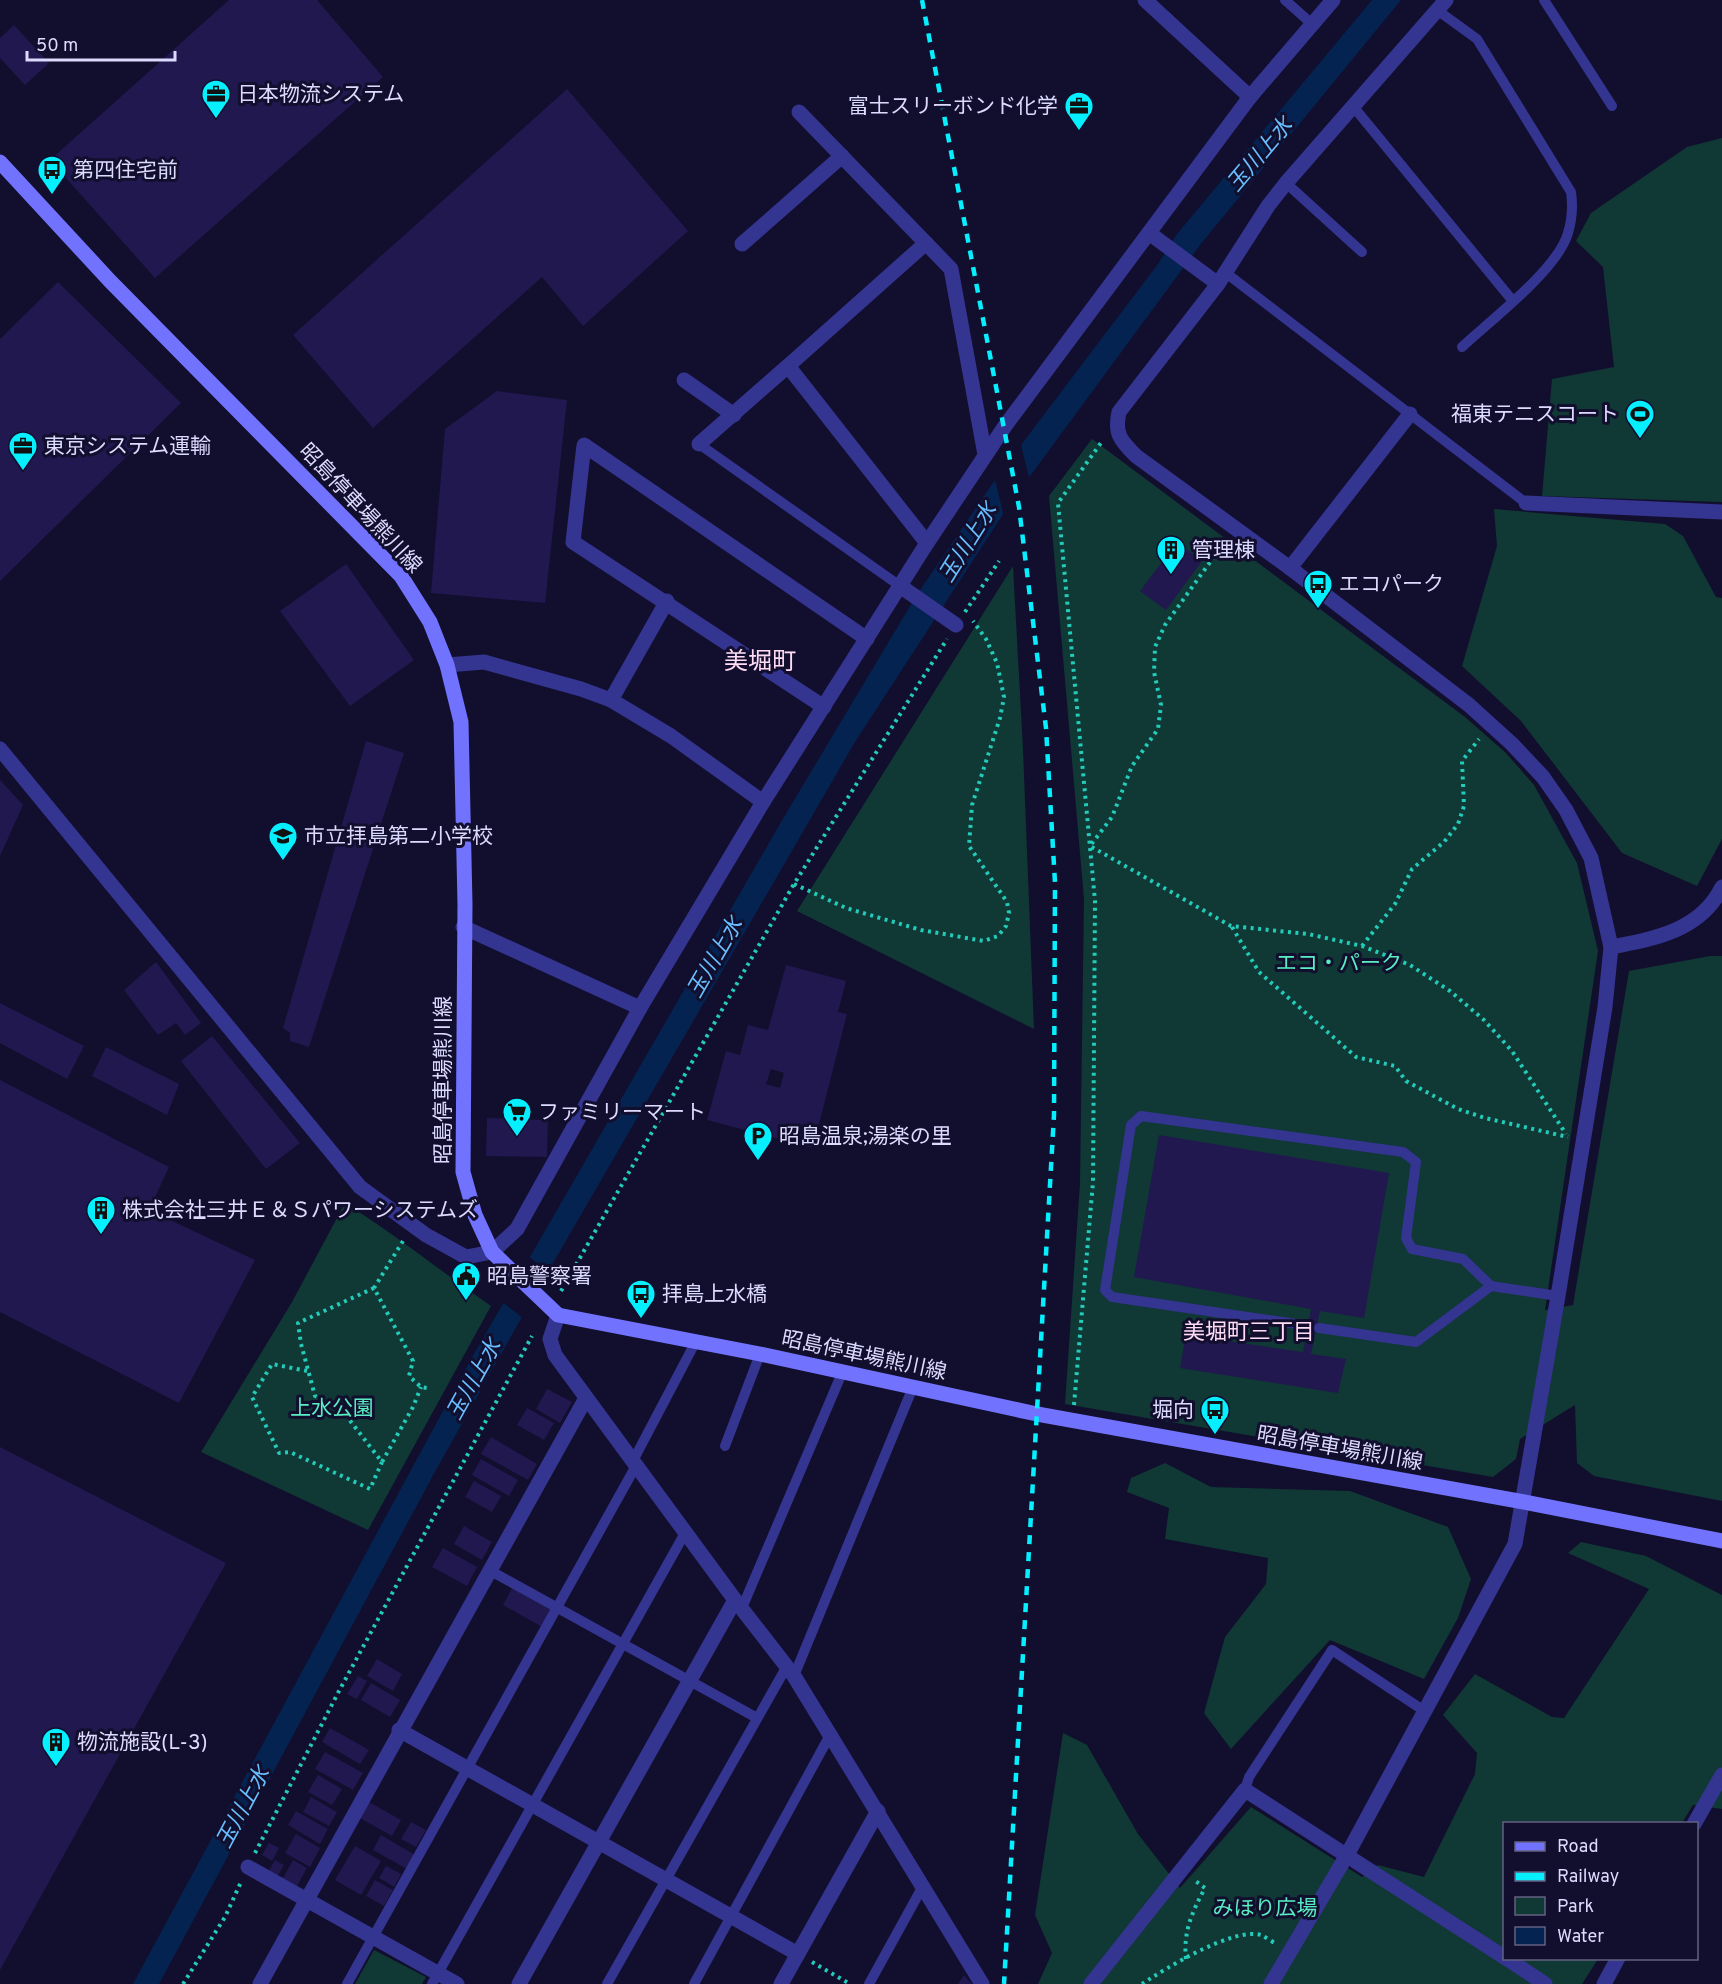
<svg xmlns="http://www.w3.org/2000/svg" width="1722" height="1984" font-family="Overpass,'Noto Sans JP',sans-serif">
	<rect width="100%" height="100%" fill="#120e2d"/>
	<!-- green -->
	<g fill="#103835">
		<path d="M1722 138V502L1542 496 1552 379 1614 367 1603 267 1576 241 1591 213 1687 147Z"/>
		<path d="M1092 439 1465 717 1506 753 1534 785 1577 863 1598 951 1545 1310 1573 1305 1629 971 1710 956H1722V1501L1594 1476 1577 1463 1575 1405 1520 1439 1516 1459 1493 1477 1065 1404 1080 1183 1084 899 1049 496Z"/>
		<path d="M1494 509 1665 524 1683 536 1716 597 1722 598V839L1697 886 1622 853 1521 721 1462 666 1497 546Z"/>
		<path d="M1013 566 1023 749 1034 1029 797 911Z"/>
		<path d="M345 1203C396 1235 442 1272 491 1306L368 1530 201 1452 292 1302Z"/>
		<path d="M1165 1463 1211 1487 1350 1491 1448 1527 1471 1579 1458 1618 1424 1679 1330 1640 1231 1749 1204 1713 1225 1637 1266 1584 1268 1558 1165 1539 1169 1508 1127 1492 1131 1478Z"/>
		<path d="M1581 1542 1646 1556 1722 1595V1809L1693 1805 1682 1823 1504 1824V1958L1598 1959 1582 1984H1038L1052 1953 1035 1915 1063 1733 1087 1745 1138 1834 1180 1888 1251 1807 1362 1877 1378 1865 1424 1877 1475 1774 1477 1753 1443 1715 1475 1674 1552 1717 1564 1718 1649 1589 1568 1553Z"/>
		<path d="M374 1950 426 1977 422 1984H355Z"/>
	</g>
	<!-- water -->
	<path fill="#052350" d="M1372 0H1401L1200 245 1011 502 855 742 527 1308 436 1470 159 1984H133L471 1359 781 822 916 596 999 474 1158 264 1177 234Z"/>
	<!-- pier -->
	<g fill="#120e2d">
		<path d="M1020 441 1030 481 1004 517 994 475Z"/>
		<path d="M527 1255 550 1274 524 1319 501 1301Z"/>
	</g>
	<!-- building -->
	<g fill="#211850" fill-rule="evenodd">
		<path d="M229 0H317L383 77 155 278 50 160Z"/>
		<path d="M14 25 49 63 25 85 0 58V38Z"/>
		<path d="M567 89 688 231 583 326 542 277 373 428 293 335Z"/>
		<path d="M58 282 181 403 0 581V339Z"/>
		<path d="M497 391 567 400 545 603 431 593 445 429Z"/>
		<path d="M1177 542 1202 561 1166 610 1140 591Z"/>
		<path d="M346 564 414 660 350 706 280 611Z"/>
		<path d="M366 741 404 753 309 1047 290 1041V1033L283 1028Z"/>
		<path d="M0 780 23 805 0 856Z"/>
		<path d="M156 962 201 1023 185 1035 176 1023 158 1035 124 990Z"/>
		<path d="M786 965 846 981 838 1012 847 1014 813 1148 707 1120 726 1051 740 1055 748 1025 768 1030ZM771 1069 784 1073 780 1088 766 1084Z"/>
		<path d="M0 1003 84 1046 67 1079 0 1043Z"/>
		<path d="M212 1036 300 1143 266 1169 181 1061Z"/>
		<path d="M106 1047 179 1084 167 1115 92 1076Z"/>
		<path d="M0 1080 169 1167 149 1210 255 1260 179 1403 0 1312Z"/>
		<path d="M487 1118 548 1120 547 1157 486 1156Z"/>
		<path d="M1159 1135 1389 1173 1364 1318 1320 1311 1311 1354 1346 1359 1338 1393 1180 1368 1186 1335 1303 1352 1311 1309 1134 1277Z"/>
		<path d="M547 1389 572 1402 560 1423 536 1409Z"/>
		<path d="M527 1408 554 1423 544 1440 517 1425Z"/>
		<path d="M491 1437 537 1464 528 1480 481 1454Z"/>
		<path d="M0 1447 226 1563 0 1970Z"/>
		<path d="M481 1459 518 1480 509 1496 472 1475Z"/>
		<path d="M474 1481 501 1496 492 1512 465 1497Z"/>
		<path d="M464 1526 492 1542 482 1560 454 1544Z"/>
		<path d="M443 1548 477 1567 467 1586 432 1567Z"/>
		<path d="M512 1588 551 1610 542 1627 503 1605Z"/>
		<path d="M377 1659 402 1674 393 1691 367 1676Z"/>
		<path d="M358 1676 367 1681 357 1699 347 1694Z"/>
		<path d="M371 1683 400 1700 390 1717 361 1700Z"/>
		<path d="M330 1728 369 1750 360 1764 322 1742Z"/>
		<path d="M325 1752 363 1773 353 1790 315 1769Z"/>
		<path d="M318 1775 342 1789 332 1805 308 1792Z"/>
		<path d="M311 1797 337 1812 329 1826 303 1812Z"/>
		<path d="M369 1802 401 1820 392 1836 360 1818Z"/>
		<path d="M296 1811 328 1829 320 1844 288 1825Z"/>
		<path d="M411 1822 426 1830 416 1847 401 1839Z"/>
		<path d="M296 1834 320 1848 310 1867 285 1853Z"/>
		<path d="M381 1835 415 1855 407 1869 373 1850Z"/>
		<path d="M269 1843 279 1848 272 1861 262 1855Z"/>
		<path d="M355 1846 381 1861 361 1895 335 1880Z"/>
		<path d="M275 1860 284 1865 277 1877 268 1872Z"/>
		<path d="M293 1860 307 1868 297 1886 283 1878Z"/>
		<path d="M386 1866 401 1874 394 1887 379 1878Z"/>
		<path d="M375 1880 393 1890 384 1906 366 1896Z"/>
		<path d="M964 1975 972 1984H958Z"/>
	</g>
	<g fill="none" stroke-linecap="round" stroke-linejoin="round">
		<!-- path -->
		<g stroke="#22cbba" stroke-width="4" stroke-dasharray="3 4.5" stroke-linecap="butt">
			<path d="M1223 544 1165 625 1155 647 1154 672 1161 705 1158 729 1132 766 1112 817 1090 846 1231 926 1308 934 1362 946 1410 965 1450 991 1484 1020 1512 1051 1566 1134"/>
			<path d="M965 612 999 561"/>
			<path d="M794 884 846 908 921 930 984 941 998 936 1006 926 1009 913 1007 902 969 846 972 805 1000 718 1004 697 997 663 986 639 973 621"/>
			<path d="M1232 927 1259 972 1356 1057 1395 1066 1406 1081 1458 1109 1485 1118 1568 1137"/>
			<path d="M1362 946 1395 904 1412 869 1444 842 1458 824 1464 806 1462 761 1479 739"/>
			<path d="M403 1241 374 1288 413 1361 409 1376 421 1387 427 1388"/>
			<path d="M374 1288 298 1323 301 1344 315 1396 341 1409 382 1462 413 1407 421 1387"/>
			<path d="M561 1291 794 884 947 639"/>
			<path d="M307 1371 272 1364 252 1397 279 1453 290 1452 370 1489 382 1462"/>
			<path d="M1074 1405 1093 1182 1095 901 1058 503 1103 440"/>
			<path d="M255 1853 339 1691 532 1336"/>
			<path d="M1186 1959C1183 1932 1192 1912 1205 1888L1194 1880"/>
			<path d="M812 1962 850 1984"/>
			<path d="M183 1984 225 1917 241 1882"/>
			<path d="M1142 1984C1166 1968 1233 1927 1261 1935 1266 1937 1272 1942 1277 1944"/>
		</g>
		<!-- service -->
		<g stroke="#343491" stroke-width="10">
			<path d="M1285 0 1312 24"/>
			<path d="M1544 0 1612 106"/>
			<path d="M1437 10 1477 39 1571 192C1573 206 1572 220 1568 233 1558 269 1491 320 1462 347"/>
			<path d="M1352 105 1512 300"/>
			<path d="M1286 183 1362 252"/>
			<path d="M1226 273 1526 503"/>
			<path d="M699 444 900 586"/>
			<path d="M1491 1286 1558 1296"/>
			<path d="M1303 1325 1112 1297 1105 1290 1131 1125 1141 1116 1403 1152 1416 1162 1406 1238 1412 1249 1463 1259 1491 1286 1416 1342 1319 1328"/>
			<path d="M725 1446 760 1354"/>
			<path d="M634 1459 695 1343"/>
			<path d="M489 1570 757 1718"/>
			<path d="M742 1608 842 1373"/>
			<path d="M794 1676 913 1387"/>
			<path d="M1245 1790 1249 1777 1332 1650 1426 1712"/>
			<path d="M347 1984 637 1464"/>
			<path d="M432 1984 685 1533"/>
			<path d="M607 1984 787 1666"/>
			<path d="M694 1984 830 1735"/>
			<path d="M869 1984 923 1886"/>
		</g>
		<!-- minor -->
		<g stroke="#343491" stroke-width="15">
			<path d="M799 112 951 269 985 455"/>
			<path d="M1149 233 1218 284 1268 206 1286 183 1446 0"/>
			<path d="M926 243 788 366 927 543"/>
			<path d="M742 244 842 156"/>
			<path d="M684 380 734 415"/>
			<path d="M699 444 788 366"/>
			<path d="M1526 503 1722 512"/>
			<path d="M1290 568 1410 414"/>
			<path d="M900 586 956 625"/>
			<path d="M447 665 484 662 581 689 611 700 671 736 763 802"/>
			<path d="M611 700 667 601"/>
			<path d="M824 707 573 542 584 445 867 639"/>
			<path d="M0 749 360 1187 426 1235 466 1257 492 1252 517 1229 640 1008 763 802 927 543 1005 426 1250 97 1145 0"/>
			<path d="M463 927 640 1008"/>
			<path d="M1611 947C1655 939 1701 930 1722 887"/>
			<path d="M558 1315 550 1339 555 1355 735 1600 794 1676 982 1984"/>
			<path d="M399 1730 798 1954"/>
			<path d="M1694 1824 1722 1775"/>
			<path d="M248 1867 457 1984"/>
			<path d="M1506 1958 1545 1984"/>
			<path d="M260 1984 586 1398"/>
			<path d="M519 1984 735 1600"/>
			<path d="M781 1984 878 1811"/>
			<path d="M1091 1984 1245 1790 1504 1957"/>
			<path d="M1604 1984 1618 1958"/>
		</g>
		<!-- tertiary -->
		<g stroke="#343491" stroke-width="15">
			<path d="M1250 97 1333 0"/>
			<path d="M1218 284 1119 412C1114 434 1121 441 1136 456L1290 568 1469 705 1512 744 1543 777 1566 810 1591 858 1611 947 1605 1007 1558 1296 1515 1544 1347 1855 1271 1984"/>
		</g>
		<!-- secondary -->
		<path stroke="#7173ff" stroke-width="15" d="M0 162 110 281 401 576 430 622 447 665 461 722 465 904 463 1172 475 1215 492 1252 558 1315 760 1354 1037 1414 1524 1502 1722 1541"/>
		<!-- rail -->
		<path stroke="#06efff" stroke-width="4.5" stroke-dasharray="9 8" stroke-linecap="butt" d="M922 0 1019 507 1046 728 1055 883 1054 1115 1004 1984"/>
	</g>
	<!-- icons -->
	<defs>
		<g id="office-pin" transform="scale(1.5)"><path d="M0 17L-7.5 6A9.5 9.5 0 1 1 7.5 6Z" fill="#06efff" stroke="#120e2d"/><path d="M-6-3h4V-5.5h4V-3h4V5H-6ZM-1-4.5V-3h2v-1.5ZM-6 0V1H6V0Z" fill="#111"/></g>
		<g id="bus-pin" transform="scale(1.5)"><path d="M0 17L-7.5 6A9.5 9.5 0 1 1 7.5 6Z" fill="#06efff" stroke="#120e2d"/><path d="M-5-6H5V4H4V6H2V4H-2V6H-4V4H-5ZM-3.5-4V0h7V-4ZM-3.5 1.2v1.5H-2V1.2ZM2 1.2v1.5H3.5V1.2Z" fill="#111"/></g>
		<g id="stadium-pin" transform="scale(1.5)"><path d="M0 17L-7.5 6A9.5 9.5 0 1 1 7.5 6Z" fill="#06efff" stroke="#120e2d"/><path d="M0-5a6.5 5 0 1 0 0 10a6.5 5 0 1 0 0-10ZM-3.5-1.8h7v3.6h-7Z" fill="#111"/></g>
		<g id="building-pin" transform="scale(1.5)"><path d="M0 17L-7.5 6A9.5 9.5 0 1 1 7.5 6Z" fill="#06efff" stroke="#120e2d"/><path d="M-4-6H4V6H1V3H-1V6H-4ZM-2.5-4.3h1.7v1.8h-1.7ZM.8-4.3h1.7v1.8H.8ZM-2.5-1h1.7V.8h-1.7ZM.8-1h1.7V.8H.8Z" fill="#111"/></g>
		<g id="school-pin" transform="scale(1.5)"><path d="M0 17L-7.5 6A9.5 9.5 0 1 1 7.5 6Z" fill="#06efff" stroke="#120e2d"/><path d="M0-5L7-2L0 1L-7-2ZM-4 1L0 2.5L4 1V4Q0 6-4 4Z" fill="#111"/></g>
		<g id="supermarket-pin" transform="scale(1.5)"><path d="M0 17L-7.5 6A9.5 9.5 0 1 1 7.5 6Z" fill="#06efff" stroke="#120e2d"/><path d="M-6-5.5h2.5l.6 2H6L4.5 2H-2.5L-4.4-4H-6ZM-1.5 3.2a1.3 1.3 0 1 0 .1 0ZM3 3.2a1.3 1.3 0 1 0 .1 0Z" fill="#111"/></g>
		<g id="parking-pin" transform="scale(1.5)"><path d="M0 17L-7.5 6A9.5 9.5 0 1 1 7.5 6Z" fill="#06efff" stroke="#120e2d"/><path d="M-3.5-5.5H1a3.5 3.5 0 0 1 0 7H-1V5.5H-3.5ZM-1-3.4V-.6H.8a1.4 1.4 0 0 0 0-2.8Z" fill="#111"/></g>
		<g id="civic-pin" transform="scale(1.5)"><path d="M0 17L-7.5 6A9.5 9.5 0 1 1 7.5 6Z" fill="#06efff" stroke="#120e2d"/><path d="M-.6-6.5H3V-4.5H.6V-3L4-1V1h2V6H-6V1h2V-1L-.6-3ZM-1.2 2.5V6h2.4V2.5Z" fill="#111"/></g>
	</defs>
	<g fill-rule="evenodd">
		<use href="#office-pin" x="216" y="94"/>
		<use href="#office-pin" x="1079" y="106"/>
		<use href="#bus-pin" x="52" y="170"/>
		<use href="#stadium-pin" x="1640" y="414"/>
		<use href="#office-pin" x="23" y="446"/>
		<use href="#building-pin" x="1171" y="550"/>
		<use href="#bus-pin" x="1318" y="584"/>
		<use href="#school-pin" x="283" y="836"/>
		<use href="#supermarket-pin" x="517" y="1112"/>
		<use href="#parking-pin" x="758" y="1136"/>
		<use href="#building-pin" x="101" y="1210"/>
		<use href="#civic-pin" x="466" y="1276"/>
		<use href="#bus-pin" x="641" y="1294"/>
		<use href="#bus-pin" x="1215" y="1410"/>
		<use href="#building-pin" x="56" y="1742"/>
	</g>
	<g text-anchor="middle" stroke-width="6" stroke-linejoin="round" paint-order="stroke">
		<!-- poi labels -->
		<g font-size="21" fill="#dddaff" stroke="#120e2d" text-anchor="start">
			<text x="237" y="101">日本物流システム</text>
			<text x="1058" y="113" text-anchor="end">富士スリーボンド化学</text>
			<text x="73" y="177">第四住宅前</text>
			<text x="1619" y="421" text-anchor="end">福東テニスコート</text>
			<text x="44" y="453">東京システム運輸</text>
			<text x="1192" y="557">管理棟</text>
			<text x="1339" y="591">エコパーク</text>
			<text x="304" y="843">市立拝島第二小学校</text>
			<text x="538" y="1119">ファミリーマート</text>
			<text x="779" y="1143">昭島温泉;湯楽の里</text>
			<text x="122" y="1217">株式会社三井Ｅ＆Ｓパワーシステムズ</text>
			<text x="487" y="1283">昭島警察署</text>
			<text x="662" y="1301">拝島上水橋</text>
			<text x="1194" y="1417" text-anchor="end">堀向</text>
			<text x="77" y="1749">物流施設(L-3)</text>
		</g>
		<!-- street labels -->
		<g font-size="21" fill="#dddaff" stroke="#120e2d">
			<text transform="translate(361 508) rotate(47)" y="7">昭島停車場熊川線</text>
			<text transform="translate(443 1080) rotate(-90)" y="7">昭島停車場熊川線</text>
			<text transform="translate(864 1355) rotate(12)" y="7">昭島停車場熊川線</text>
			<text transform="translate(1340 1448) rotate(10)" y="7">昭島停車場熊川線</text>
		</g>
		<!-- park labels -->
		<g font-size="21" fill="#58edc2" stroke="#120e2d">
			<text x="1339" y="970">エコ・パーク</text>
			<text x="332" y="1415">上水公園</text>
			<text x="1265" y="1915">みほり広場</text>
		</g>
		<!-- water labels -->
		<g font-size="22" font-style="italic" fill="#68bfff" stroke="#120e2d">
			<text transform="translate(1259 154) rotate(-50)" y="8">玉川上水</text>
			<text transform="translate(967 542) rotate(-58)" y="8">玉川上水</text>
			<text transform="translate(714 957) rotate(-60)" y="8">玉川上水</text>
			<text transform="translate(473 1379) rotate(-61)" y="8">玉川上水</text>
			<text transform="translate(242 1807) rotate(-62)" y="8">玉川上水</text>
		</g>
		<!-- neighbourhood labels -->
		<g font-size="22" fill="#ffdcf4" stroke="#120e2d">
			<text x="1249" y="1339">美堀町三丁目</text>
		</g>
		<!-- quarter labels -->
		<g font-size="24" fill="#ffdcf4" stroke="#120e2d">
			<text x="760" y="669">美堀町</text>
		</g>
	</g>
	<!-- legend -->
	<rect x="1503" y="1822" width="195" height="138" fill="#120e2d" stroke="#636081" stroke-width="1.5"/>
	<rect x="1515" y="1842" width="30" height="9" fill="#7173ff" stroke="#636081" stroke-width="1.5"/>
	<text x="1557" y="1852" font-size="18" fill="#dddaff">Road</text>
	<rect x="1515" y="1872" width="30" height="9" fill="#06efff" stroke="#636081" stroke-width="1.5"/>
	<text x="1557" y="1882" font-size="18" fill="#dddaff">Railway</text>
	<rect x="1515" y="1897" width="30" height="18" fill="#103835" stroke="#636081" stroke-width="1.5"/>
	<text x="1557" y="1912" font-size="18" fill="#dddaff">Park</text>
	<rect x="1515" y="1927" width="30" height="18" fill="#052350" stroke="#636081" stroke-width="1.5"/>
	<text x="1557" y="1942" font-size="18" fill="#dddaff">Water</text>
	<!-- scale -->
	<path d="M27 51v9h148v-9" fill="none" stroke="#dddaff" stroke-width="3"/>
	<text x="36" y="51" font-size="18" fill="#dddaff" stroke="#120e2d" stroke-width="4.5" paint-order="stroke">50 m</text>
</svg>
